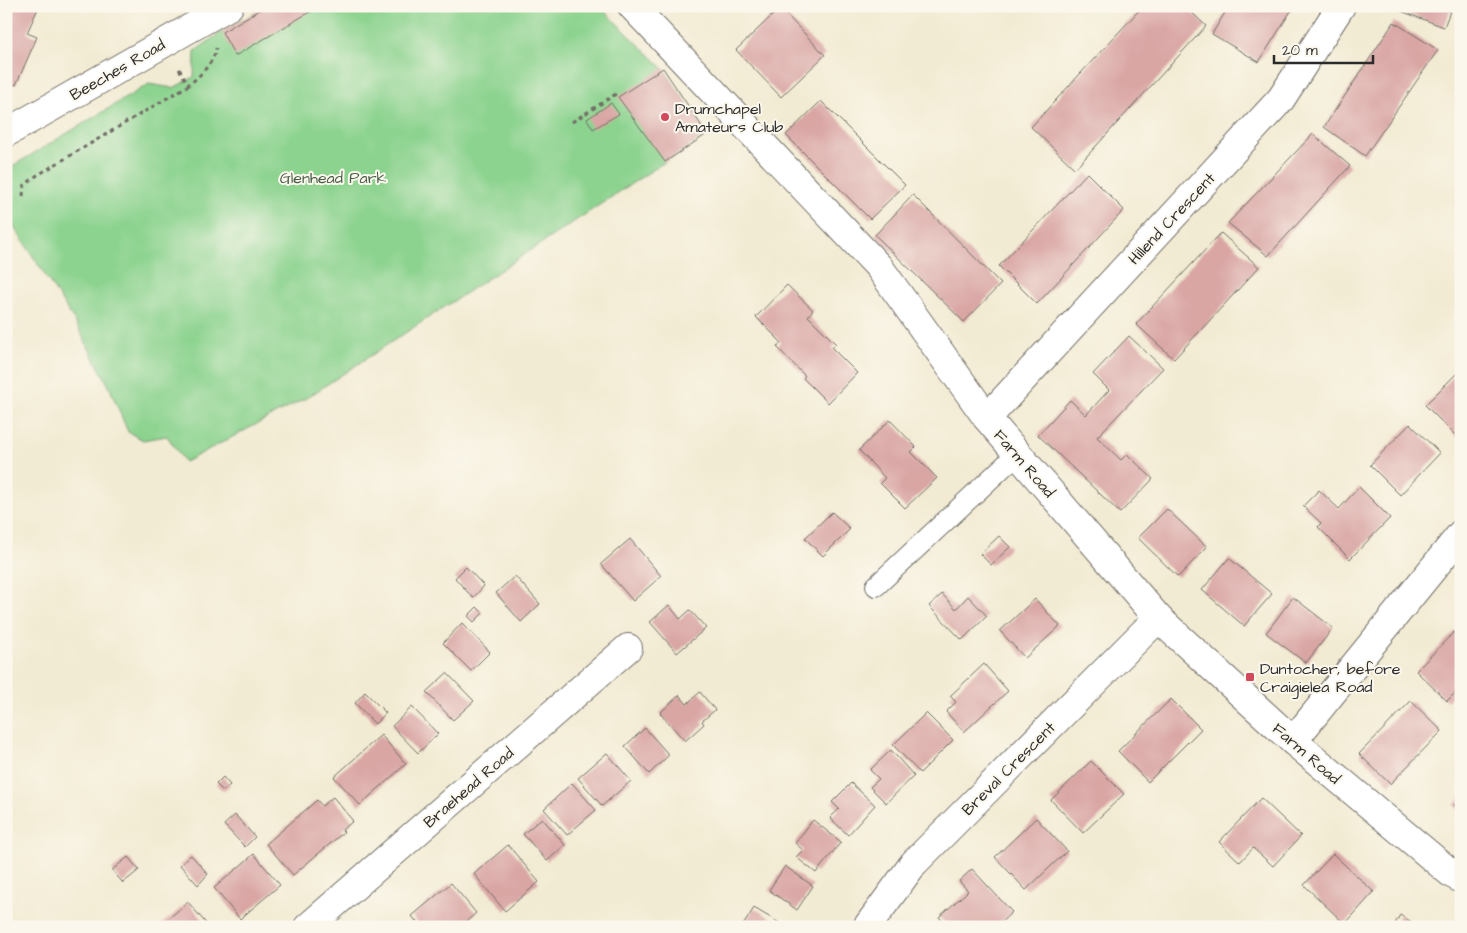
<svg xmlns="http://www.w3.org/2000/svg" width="1467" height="933" font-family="'Architects Daughter',sans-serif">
	<rect width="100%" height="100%" fill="#fbf7ec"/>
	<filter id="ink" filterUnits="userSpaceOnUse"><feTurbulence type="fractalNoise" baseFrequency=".02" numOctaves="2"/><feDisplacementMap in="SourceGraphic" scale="10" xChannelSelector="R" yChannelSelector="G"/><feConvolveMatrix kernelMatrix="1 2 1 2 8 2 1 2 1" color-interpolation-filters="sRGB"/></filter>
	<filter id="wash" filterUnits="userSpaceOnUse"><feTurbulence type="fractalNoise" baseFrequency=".0096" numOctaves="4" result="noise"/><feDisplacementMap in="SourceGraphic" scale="20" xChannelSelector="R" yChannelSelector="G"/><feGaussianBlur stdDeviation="1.12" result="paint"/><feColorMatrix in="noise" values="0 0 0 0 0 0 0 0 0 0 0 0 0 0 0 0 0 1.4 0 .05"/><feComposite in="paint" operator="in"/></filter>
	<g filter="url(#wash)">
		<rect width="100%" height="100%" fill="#f2ebd3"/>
		<!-- green -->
		<path fill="#8cd38f" stroke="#5c7f5d" d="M266 6H599L663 68 707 134 308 397 185 462 167 436 143 440 128 432 108 384 75 322 6 214V183L8 181 6 178V170L149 84 173 88 194 77 195 51 222 32Z"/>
		<g id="blocks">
			<!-- building -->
			<g fill="#d9a6a4">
				<path d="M6 6H39L27 33 37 37 16 85 6 81Z"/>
				<path d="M266 6H320L235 56 222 32Z"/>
				<path d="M761 6H773L766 12Z"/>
				<path d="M1143 6H1185L1206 26 1075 169 1031 127Z"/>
				<path d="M1229 6H1294L1259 62 1212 34Z"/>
				<path d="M1400 6H1452L1444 27 1398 10Z"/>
				<path d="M780 8 825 55 781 97 736 50Z"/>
				<path d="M1394 22 1438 50 1365 156 1324 127Z"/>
				<path d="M663 68 707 134 665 162 618 97Z"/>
				<path d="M821 101 905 185 870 219 786 135Z"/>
				<path d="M611 103 619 114 593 129 587 119Z"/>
				<path d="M1313 134 1350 166 1268 256 1228 223Z"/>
				<path d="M1087 173 1124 210 1037 304 999 266Z"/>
				<path d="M913 195 1001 284 964 322 875 235Z"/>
				<path d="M1221 233 1259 267 1174 359 1136 324Z"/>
				<path d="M787 285 813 310 808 316 836 344 832 348 857 373 828 403 803 378 805 376 777 347 781 342 756 317Z"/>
				<path d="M1129 336 1163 368 1097 437 1121 460 1127 454 1153 479 1120 513 1038 435 1070 400 1086 415 1109 390 1093 374Z"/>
				<path d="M1461 369V441L1425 405Z"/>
				<path d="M890 420 916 447 911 452 937 478 905 508 880 483 885 478 859 450Z"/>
				<path d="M1410 424 1440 453 1400 495 1370 465Z"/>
				<path d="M1359 487 1390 518 1350 559 1318 527 1321 523 1303 506 1319 490 1339 509Z"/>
				<path d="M1167 509 1207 547 1178 577 1138 538Z"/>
				<path d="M832 512 850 529 823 556 805 538Z"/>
				<path d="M999 536 1010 547 991 565 980 554Z"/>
				<path d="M630 539 661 576 633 601 601 564Z"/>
				<path d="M1229 558 1272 594 1244 626 1202 590Z"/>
				<path d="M466 567 484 586 473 598 455 578Z"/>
				<path d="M515 576 540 604 521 622 496 593Z"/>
				<path d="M942 594 956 609 968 596 987 616 962 640 929 606Z"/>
				<path d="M1293 597 1333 628 1306 663 1266 633Z"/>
				<path d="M1035 599 1060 626 1025 658 1000 631Z"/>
				<path d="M669 605 680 619 690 610 706 628 677 653 650 622Z"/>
				<path d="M477 607 483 613 474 622 468 616Z"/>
				<path d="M462 623 490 652 471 671 443 643Z"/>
				<path d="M1455 631 1461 636V687L1447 701 1416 671Z"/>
				<path d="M984 664 1008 691 964 732 946 712 956 702 950 696Z"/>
				<path d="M447 673 474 701 453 720 426 692Z"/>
				<path d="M365 692 386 713 375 724 355 703Z"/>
				<path d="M700 692 715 710 702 721 704 724 685 741 660 713 679 695 687 704Z"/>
				<path d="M1171 699 1201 729 1148 782 1118 751Z"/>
				<path d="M1411 701 1442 731 1390 784 1359 754Z"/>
				<path d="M412 707 438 734 418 753 392 726Z"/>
				<path d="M926 713 953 740 920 773 893 745Z"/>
				<path d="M645 728 669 755 649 774 625 746Z"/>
				<path d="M381 735 406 764 360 805 334 777Z"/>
				<path d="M891 750 914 776 886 803 870 787 879 779 870 770Z"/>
				<path d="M607 753 631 781 602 806 578 778Z"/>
				<path d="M1091 761 1124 794 1083 833 1051 800Z"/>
				<path d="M223 777 230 785 223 791 216 784Z"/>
				<path d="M572 783 596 810 567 835 544 809Z"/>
				<path d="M851 783 875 805 848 835 830 818 839 809 832 802Z"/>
				<path d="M333 797 353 821 342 830 344 832 293 875 266 844 317 800 322 806Z"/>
				<path d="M1261 798 1301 836 1273 866 1253 848 1240 862 1219 842Z"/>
				<path d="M1461 798V812L1454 805Z"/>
				<path d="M235 815 255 837 245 847 224 825Z"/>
				<path d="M542 818 565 845 547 861 523 834Z"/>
				<path d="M1036 818 1067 851 1026 890 995 857Z"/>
				<path d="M813 820 841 842 816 873 796 857 803 850 795 843Z"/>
				<path d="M508 845 539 882 505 911 474 874Z"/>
				<path d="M254 854 280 885 240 919 214 888Z"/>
				<path d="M1333 854 1374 892 1345 924 1304 885Z"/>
				<path d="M191 855 208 874 198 885 180 865Z"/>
				<path d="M128 857 139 870 123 883 112 870Z"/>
				<path d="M785 866 813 886 797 910 769 890Z"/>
				<path d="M972 869 1012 912 996 927H949L939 917 968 891 959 881Z"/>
				<path d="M451 883 476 913 460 927H421L412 916Z"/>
				<path d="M188 902 209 927H158L168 919Z"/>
				<path d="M754 908 786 927H742Z"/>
				<path d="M1400 915 1419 927H1393Z"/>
			</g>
		</g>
	</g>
	<g filter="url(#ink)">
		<use href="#blocks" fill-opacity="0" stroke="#716e66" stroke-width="1"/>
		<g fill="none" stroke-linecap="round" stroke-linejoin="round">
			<!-- lane casing -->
			<g stroke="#716e66" stroke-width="22">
				<path id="lane" d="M876 586 1017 454"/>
			</g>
			<!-- street casing -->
			<g stroke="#716e66" stroke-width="30">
				<g id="street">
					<path d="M632 6 879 267 987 418 1158 618 1293 741 1452 874 1461 879"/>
					<path d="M6 133 229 6"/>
					<path d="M987 418 1281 99 1341 6"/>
					<path d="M1293 741 1461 534"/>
					<path d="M308 927 628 648"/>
					<path d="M867 927 914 863 1158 618"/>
				</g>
			</g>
			<!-- path -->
			<g stroke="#716e66" stroke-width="3" stroke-dasharray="4 4" stroke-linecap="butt">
				<path d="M179 69 189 85C200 75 214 63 216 48"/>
				<path d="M572 122 616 94 618 97"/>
				<path d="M23 196 24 186 36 176 189 85"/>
			</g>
			<!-- lane -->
			<use href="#lane" stroke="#fff" stroke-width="20"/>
			<!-- street -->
			<use href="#street" stroke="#fff" stroke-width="28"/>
		</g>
	</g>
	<!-- markers -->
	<g fill="#d1495b" stroke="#fbf7ec" stroke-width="2">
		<circle cx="665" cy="117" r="5"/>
		<rect x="1245" y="672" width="10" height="10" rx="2.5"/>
	</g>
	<g text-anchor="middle" stroke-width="4" stroke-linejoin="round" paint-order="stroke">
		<!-- street labels -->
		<g font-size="16" fill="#2b2b2b" stroke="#fbf7ec">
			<text transform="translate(117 69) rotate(-30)" y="6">Beeches Road</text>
			<text transform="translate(1171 218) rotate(-47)" y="6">Hillend Crescent</text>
			<text transform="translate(1025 463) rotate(49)" y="6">Farm Road</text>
			<text transform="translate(1307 753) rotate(41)" y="6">Farm Road</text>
			<text transform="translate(1008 768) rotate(-45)" y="6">Breval Crescent</text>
			<text transform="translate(468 787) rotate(-41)" y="6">Braehead Road</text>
		</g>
		<!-- poi labels -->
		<g font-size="16" fill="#2b2b2b" stroke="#fbf7ec" text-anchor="start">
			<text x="675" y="114">Drumchapel<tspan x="675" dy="18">Amateurs Club</tspan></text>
			<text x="1260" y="674">Duntocher, before<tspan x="1260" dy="18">Craigielea Road</tspan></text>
		</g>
		<!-- park labels -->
		<g font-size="16" fill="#485d49" stroke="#fbf7ec">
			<text x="333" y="183">Glenhead Park</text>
		</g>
	</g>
	<!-- margin -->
	<rect width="1467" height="933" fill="none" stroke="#fbf7ec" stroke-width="25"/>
	<!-- scale -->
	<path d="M1274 55v8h99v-8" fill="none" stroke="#2b2b2b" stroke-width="2.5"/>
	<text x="1282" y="55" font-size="15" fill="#2b2b2b" stroke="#fbf7ec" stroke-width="4" paint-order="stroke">20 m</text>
</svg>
